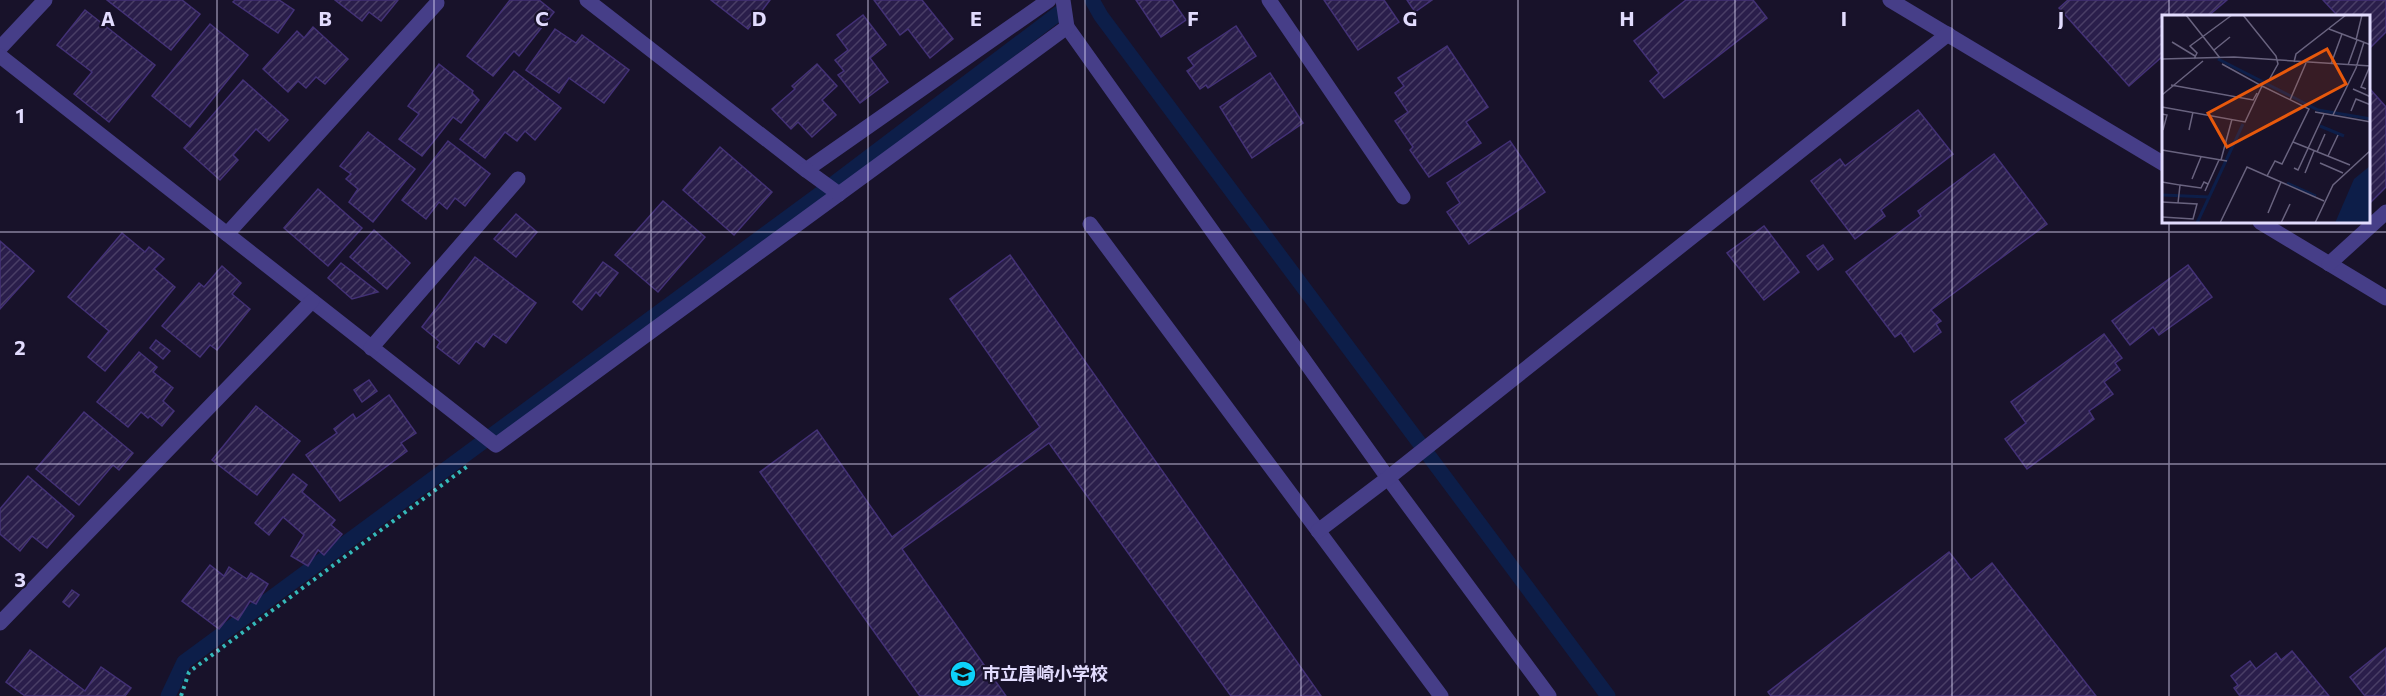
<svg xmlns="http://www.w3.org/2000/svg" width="2386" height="696" font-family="Commissioner,'Noto Sans JP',sans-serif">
	<defs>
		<pattern id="building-hatch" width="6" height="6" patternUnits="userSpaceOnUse" patternTransform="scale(1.5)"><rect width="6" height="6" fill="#2a1e4b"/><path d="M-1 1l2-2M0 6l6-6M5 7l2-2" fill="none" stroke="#493e66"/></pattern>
	</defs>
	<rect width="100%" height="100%" fill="#18122a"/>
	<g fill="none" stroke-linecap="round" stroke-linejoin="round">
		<!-- stream -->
		<g stroke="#0d1e49" stroke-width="15">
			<path d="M1092 0 1101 16 1608 696"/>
			<path d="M168 696 184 662 829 187 1059 13"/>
		</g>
	</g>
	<!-- building -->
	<g fill="url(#building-hatch)" stroke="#433176" stroke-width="1.5">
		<path d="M107 0H182L200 14 171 50Z"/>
		<path d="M235 0H279L294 10 278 33 233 2Z"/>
		<path d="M335 0H398L381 21 369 12 362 21Z"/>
		<path d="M510 0H539L554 12 519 56 514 51 493 76 467 56Z"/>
		<path d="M711 0H770L748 29Z"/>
		<path d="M874 0H922L953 39 930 58 908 29 900 35Z"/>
		<path d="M1136 0H1172L1186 20 1161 37Z"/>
		<path d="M1324 0H1384L1399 22 1358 50Z"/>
		<path d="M1407 0H1432L1415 12Z"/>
		<path d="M1686 0H1753L1767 18 1664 98 1650 81 1659 73 1634 41Z"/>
		<path d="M2068 0H2227L2208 16H2164V55L2129 86 2059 8Z"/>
		<path d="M2323 0H2386V32L2370 48V16H2338Z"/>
		<path d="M85 10 155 65 109 122 74 94 92 72 57 45Z"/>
		<path d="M863 15 886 45 870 58 888 82 860 103 838 75 844 71 835 60 848 50 837 35Z"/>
		<path d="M210 24 248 55 190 127 152 96Z"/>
		<path d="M1236 26 1256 56 1208 88 1206 85 1200 89 1187 71 1194 66 1188 58Z"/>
		<path d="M313 27 348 59 325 84 316 77 306 88 298 81 288 92 263 69 297 31 304 38Z"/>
		<path d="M555 29 576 43 582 35 629 70 604 103 569 78 559 93 526 70Z"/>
		<path d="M1447 46 1488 107 1466 122 1481 143 1429 177 1410 150 1413 147 1395 121 1408 112 1395 93 1404 86 1398 78Z"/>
		<path d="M439 64 473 91 472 93 479 100 461 123 453 117 422 156 399 139 419 114 408 106Z"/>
		<path d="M817 64 837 86 822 100 836 115 812 137 798 122 791 129 772 109 795 89 792 86Z"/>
		<path d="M514 71 561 108 535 140 525 131 517 141 505 132 485 158 460 139Z"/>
		<path d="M1270 73 1303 123 1252 158 1220 107Z"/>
		<path d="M243 80 288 120 269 141 256 129 233 155 238 160 220 180 184 148Z"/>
		<path d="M2370 89 2386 107V187L2370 203Z"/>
		<path d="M1918 110 1953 154 1881 210 1885 216 1855 239 1811 181 1840 159 1845 166Z"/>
		<path d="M368 132 415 169 373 222 349 202 358 189 346 179 351 174 340 166Z"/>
		<path d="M448 141 490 174 465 206 455 198 447 209 439 202 426 219 402 200Z"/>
		<path d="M1510 141 1545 192 1469 244 1447 212 1460 203 1447 183Z"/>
		<path d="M720 147 772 192 734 235 683 190Z"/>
		<path d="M1994 154 2047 224 1931 310 1941 321 1936 324 1941 332 1914 352 1901 333 1895 337 1846 272 1921 216 1918 211Z"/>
		<path d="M318 189 362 228 328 266 284 228Z"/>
		<path d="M663 201 705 237 658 292 615 255Z"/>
		<path d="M516 214 537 232 516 257 494 239Z"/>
		<path d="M1764 226 1799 272 1764 300 1727 253Z"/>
		<path d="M374 230 410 263 387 289 350 257Z"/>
		<path d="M122 233 145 252 149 247 164 259 154 269 175 287 105 371 88 357 109 331 68 297Z"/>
		<path d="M0 241 34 271 0 309Z"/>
		<path d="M1823 245 1833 259 1818 270 1807 256Z"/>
		<path d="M1010 255 1321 696H1231L1049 443 902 549 1006 696H920L760 472 817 430 892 537 1040 427 950 299Z"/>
		<path d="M475 257 536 303 506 343 493 334 484 347 476 341 459 364 437 347 440 342 422 327Z"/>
		<path d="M603 262 618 273 600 296 596 292 582 310 573 302Z"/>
		<path d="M341 263 378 292 352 299 328 278Z"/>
		<path d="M2188 265 2212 297 2159 335 2153 327 2130 345 2112 321Z"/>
		<path d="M222 266 241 283 232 294 250 309 217 350 210 345 200 357 162 326 199 283 204 287Z"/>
		<path d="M2104 334 2122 358 2115 363 2120 370 2104 382 2113 394 2089 411 2094 419 2027 469 2005 439 2026 423 2011 402Z"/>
		<path d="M156 340 170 351 163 359 150 348Z"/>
		<path d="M139 352 157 367 153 372 173 388 163 401 174 411 162 426 150 416 148 418 141 412 128 427 97 402Z"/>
		<path d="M369 380 377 391 362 402 354 390Z"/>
		<path d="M389 395 416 433 401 443 407 451 340 501 306 455 337 433 334 429 353 414 356 419Z"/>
		<path d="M256 406 300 441 257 495 212 460Z"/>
		<path d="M84 412 133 453 119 470 113 465 79 505 36 469Z"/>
		<path d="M293 474 307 485 302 492 335 520 331 525 342 534 324 555 318 550 308 566 291 556 304 535 283 517 269 535 255 523Z"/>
		<path d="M28 476 74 516 47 548 32 536 20 551 0 534V509Z"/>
		<path d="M1949 552 1971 580 1992 563 2096 696H1771L1768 692Z"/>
		<path d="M210 565 224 576 229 567 247 579 251 573 268 584 256 604 250 601 238 620 230 615 219 629 182 601Z"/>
		<path d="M72 590 79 595 69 607 63 602Z"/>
		<path d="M2386 648V696H2365L2350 677Z"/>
		<path d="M30 650 85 691 101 667 131 688 125 696H25L6 682Z"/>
		<path d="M2292 651 2329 696H2240L2234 688 2238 685 2231 676 2250 661 2256 669 2276 653 2281 660Z"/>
	</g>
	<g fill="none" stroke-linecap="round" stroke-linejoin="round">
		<!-- path -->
		<path stroke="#34b9ba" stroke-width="4" stroke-dasharray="3 4.5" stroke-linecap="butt" d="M181 696 189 672 469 465"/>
		<!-- minor -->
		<g stroke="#463e88" stroke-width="15">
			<path d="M587 0 806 170 1049 0"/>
			<path d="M1269 0 1403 197"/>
			<path d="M1890 0 2164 164"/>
			<path d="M1067 27 1388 478 1549 696"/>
			<path d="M0 48 45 0"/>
			<path d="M0 56 496 445 1067 27 1063 0"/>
			<path d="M806 170 839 194"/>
			<path d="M2260 222 2386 298"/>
			<path d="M1090 224 1441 696"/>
			<path d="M227 234 437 3"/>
			<path d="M2329 264 2386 212"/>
			<path d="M371 348 518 179"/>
			<path d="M1318 531 1388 478 1948 34"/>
			<path d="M0 623 312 301"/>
		</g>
	</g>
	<!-- grid -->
	<path fill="none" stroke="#e2dcfe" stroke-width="1.5" stroke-opacity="0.55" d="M217 0V696M434 0V696M651 0V696M868 0V696M1085 0V696M1301 0V696M1518 0V696M1735 0V696M1952 0V696M2169 0V16M2169 222V696M0 232H2386M0 464H2386"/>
	<!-- icons -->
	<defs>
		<g id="school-disc" transform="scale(1.35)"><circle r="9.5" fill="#0dd1f9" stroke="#18122a"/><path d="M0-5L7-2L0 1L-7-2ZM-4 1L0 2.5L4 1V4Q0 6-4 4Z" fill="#111"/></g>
	</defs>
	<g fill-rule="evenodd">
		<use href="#school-disc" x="963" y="674"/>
	</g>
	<g text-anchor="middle" stroke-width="4.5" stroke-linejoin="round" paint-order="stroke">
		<!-- poi labels -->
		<g font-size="18" font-weight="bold" fill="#e2dcfe" stroke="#18122a" text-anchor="start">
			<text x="982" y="680">市立唐崎小学校</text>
		</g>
	</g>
	<!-- overview -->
	<g transform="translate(2162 15)">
		<rect width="208" height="208" fill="#18122a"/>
		<path d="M208 151V208H173L192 164Z" fill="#0d1e49"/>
		<path fill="none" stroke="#0d1e49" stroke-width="3" d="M56 44 156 95 209 104M158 111 182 121M125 168 154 181M0 180 47 182M35 208 81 109"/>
		<path fill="none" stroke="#69637f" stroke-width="1.5" d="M24 0 58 43M81 0 114 41 116 49 107 65M167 14 209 30M194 25 200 0M10 27 33 41M52 35 68 22M0 44 72 42 209 51M32 44 35 38 28 31 70 0M132 47 134 39 184 0M169 49 180 19M186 50 195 25M9 70 91 85 95 78M100 71 147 94 120 149 113 146 105 161M191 74 209 82M204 74 199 72 208 51M0 80 41 46M128 85 144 48M0 92 83 107 100 71 60 49M189 96 194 84 209 90M153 97 209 107M0 99 5 100 1 115M171 100 194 53 202 27M27 115 31 97M131 127 188 150M0 135 65 146M155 137 163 119M166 141 176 120M59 145 70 104M158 148 181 158M132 153 136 155 162 99M143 158 152 136M30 164 39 142M0 167 18 170 16 188M18 170 39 173 42 167 46 169M43 176 57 145M0 187 35 189 31 204 0 202M106 198 119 167M58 208 85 152 162 186M119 208 128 189M153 208 171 170 209 135"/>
		<path fill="#e8590c" fill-opacity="0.15" stroke="#e8590c" stroke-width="3" d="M165 34 184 69 65 132 46 98Z"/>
		<rect width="208" height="208" fill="none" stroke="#e2dcfe" stroke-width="3"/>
	</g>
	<g font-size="20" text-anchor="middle" font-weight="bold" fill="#e2dcfe" stroke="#18122a" stroke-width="4.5" stroke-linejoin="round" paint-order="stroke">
		<text x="108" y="26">A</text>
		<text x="325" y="26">B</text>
		<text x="542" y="26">C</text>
		<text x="759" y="26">D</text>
		<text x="976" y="26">E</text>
		<text x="1193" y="26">F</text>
		<text x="1410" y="26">G</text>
		<text x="1627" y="26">H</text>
		<text x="1844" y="26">I</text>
		<text x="2061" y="26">J</text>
		<text x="20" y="123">1</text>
		<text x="20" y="355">2</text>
		<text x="20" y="587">3</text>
	</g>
</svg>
